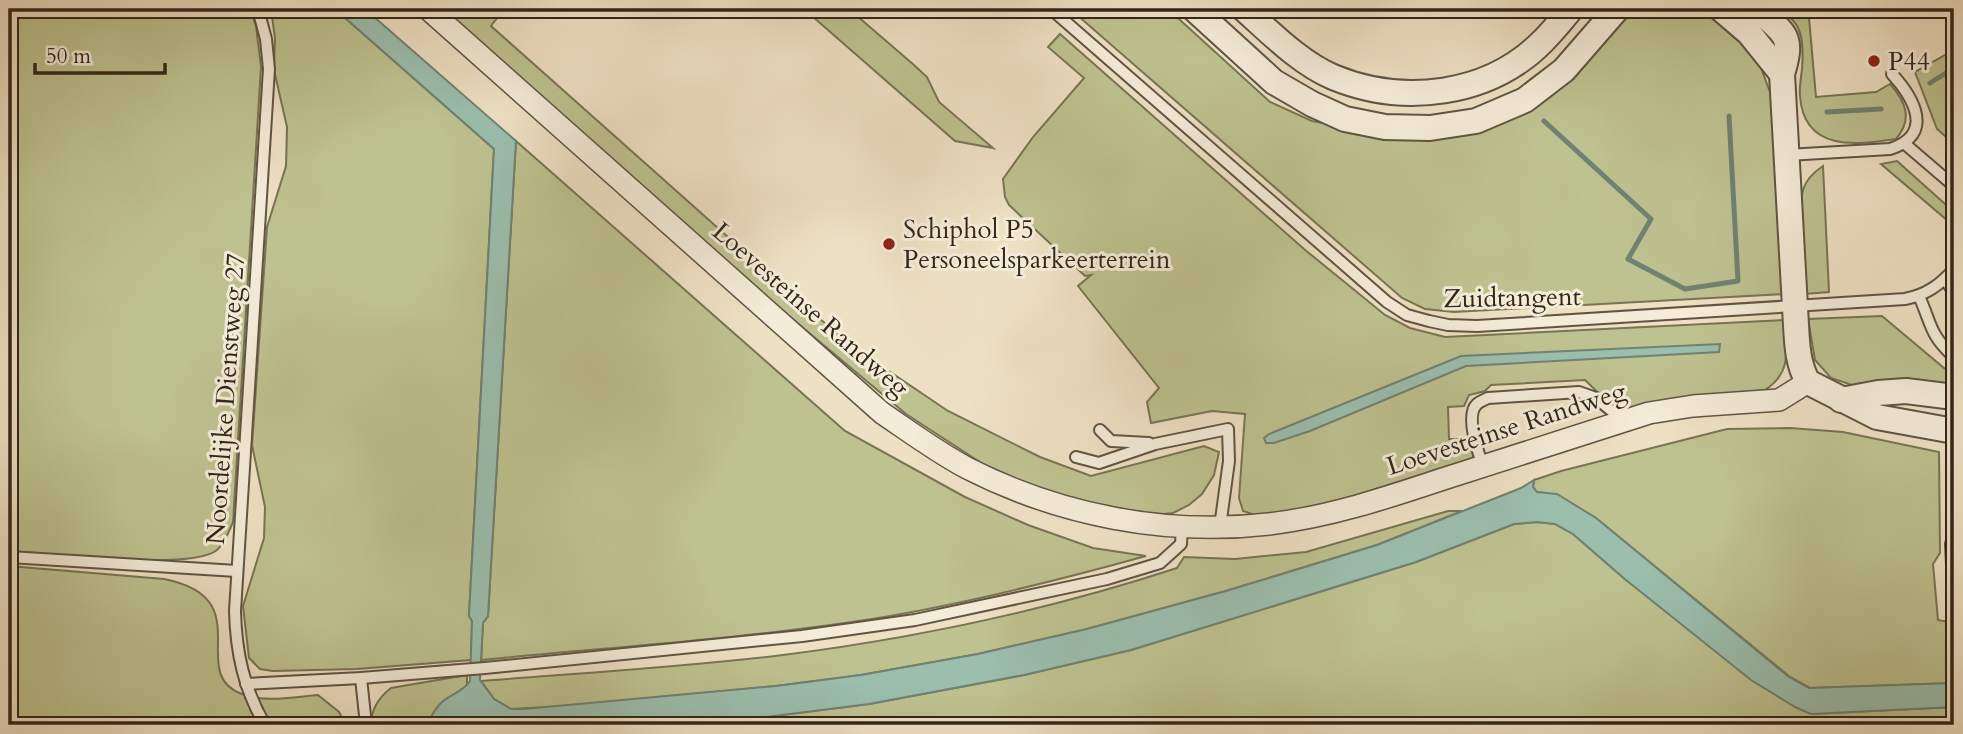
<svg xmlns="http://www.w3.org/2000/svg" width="1963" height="734" font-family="Cardo,serif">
	<rect width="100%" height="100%" fill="#eee0c3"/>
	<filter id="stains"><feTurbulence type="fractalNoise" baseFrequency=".00286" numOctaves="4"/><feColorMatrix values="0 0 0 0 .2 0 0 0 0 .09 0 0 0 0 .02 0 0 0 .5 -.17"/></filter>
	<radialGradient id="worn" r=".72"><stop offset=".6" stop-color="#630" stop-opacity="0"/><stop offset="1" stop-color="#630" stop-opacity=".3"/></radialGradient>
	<!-- green -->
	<g fill="#bec190" stroke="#787454" stroke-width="2">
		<path d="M9 9H250L256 26 261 67 233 522C229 531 225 543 217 550 192 571 47 553 9 551Z"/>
		<path d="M271 9H335L494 149 469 615 472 621 471 660 357 669 273 671 260 669 249 658 243 606 264 538 265 507 252 445 267 227 286 166 287 127 274 70 275 38Z"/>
		<path d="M436 9H504L491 26 846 342 948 411 1040 457 1091 476 1204 446 1219 452 1214 475 1202 494 1189 505 1173 513 1157 515 1101 505 1041 490 983 464 906 414 680 225Z"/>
		<path d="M804 9H849L914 65 927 77 939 102 993 148 955 141Z"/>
		<path d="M1083 9H1168L1270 102 1312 121 1362 130 1465 129 1629 9H1713L1753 46 1771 95 1785 294 1454 312 1425 309 1402 298 1077 15Z"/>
		<path d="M1778 9H1799L1809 18 1816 97 1876 92 1890 84C1906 102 1913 119 1896 139 1856 145 1804 152 1800 96 1799 88 1801 78 1802 69 1803 55 1804 34 1795 23 1791 17 1783 13 1778 9Z"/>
		<path d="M1060 34 1304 249 1385 315 1410 328 1445 337 1784 320C1786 349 1793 372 1765 390L1664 400 1625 411 1615 409 1585 380 1491 385 1485 391 1469 395 1464 406 1448 407 1449 439H1465L1473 449V458L1313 509 1258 516 1243 511 1239 498 1245 414 1212 411 1151 423 1147 402 1159 388 1078 286 1091 275 1085 276 1009 205 1005 197 1003 179 1033 137 1084 78 1048 47Z"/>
		<path d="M1954 50V144L1937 129 1915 72Z"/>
		<path d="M516 141 845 431 965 497 1028 525 1093 548 1146 556C1056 581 964 604 872 619 743 639 611 647 481 660L483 623 488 616Z"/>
		<path d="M1897 161 1954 212V226L1881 164Z"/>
		<path d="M1823 166 1829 292 1805 294C1803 265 1796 217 1803 190 1806 179 1814 172 1823 166Z"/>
		<path d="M1882 316 1944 368 1954 371V390L1858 387 1831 378 1815 360 1808 319Z"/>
		<path d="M1790 428 1843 432 1939 452 1940 553 1933 564 1938 620 1954 623V683L1810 688 1790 677 1596 518 1557 495 1537 492 1533 487 1534 480 1561 471 1727 429Z"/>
		<path d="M1448 511H1462L1377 545 1226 591 1087 629 978 654 861 675 776 686 566 706 511 709 494 699 481 681C582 673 683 667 783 655 917 638 1049 610 1177 568L1184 557 1235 559 1306 552Z"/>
		<path d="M1537 522 1555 524 1573 534 1626 580 1795 707 1811 714 1954 707V725H703L869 704 1024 675 1131 650 1416 562 1514 524Z"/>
		<path d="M9 566 164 579C261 598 185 673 242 694 264 703 294 697 318 695L339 712 346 725H9Z"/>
		<path d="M467 675V686C450 697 436 705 427 725H371C371 709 378 698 391 688Z"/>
	</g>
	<!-- water -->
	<g fill="#9bbead" stroke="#718172" stroke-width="2">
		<path d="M335 9H365L516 141 488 616 483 623 480 680 494 699 511 709H524L776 686 861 675 978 654 1087 629 1226 591 1377 545 1521 488 1534 480 1533 487 1537 492 1557 494 1596 518 1789 677 1809 688 1954 683V707L1811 714 1795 707 1751 680 1626 580 1573 534 1555 524 1537 522 1514 524 1416 562 1131 650 1024 675 869 704 703 725H427C431 716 435 708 443 701 452 694 464 691 470 681L472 621 469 616 494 149Z"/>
		<path d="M1720 344 1719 352 1466 366 1310 431 1274 443H1266L1264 438 1269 434 1461 356Z"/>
	</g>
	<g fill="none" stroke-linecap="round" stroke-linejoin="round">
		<!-- stream -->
		<g stroke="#718172" stroke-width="5">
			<path d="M1930 83 1954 68"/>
			<path d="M1827 112 1881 109"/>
			<path d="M1544 121 1651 219 1628 259 1685 289 1738 281 1729 116"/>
		</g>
		<!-- service casing -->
		<g stroke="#615444" stroke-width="14">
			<g id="service">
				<path d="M258 9 266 39 269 69 235 611C236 653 244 689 265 725"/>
				<path d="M1051 9 1387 302 1407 315 1429 321 1448 325 1477 326 1905 299C1926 295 1940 285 1954 269"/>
				<path d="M1905 144 1954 186"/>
				<path d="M1787 155 1890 149C1935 135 1914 98 1892 74"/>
				<path d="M1945 279 1954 293"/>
				<path d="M1919 296C1932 325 1929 334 1954 357"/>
				<path d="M1100 430 1111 441 1149 443"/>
				<path d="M1076 457 1099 463 1155 444 1228 429 1229 461 1220 527"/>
				<path d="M1483 466C1478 452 1465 415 1477 404 1480 401 1484 400 1488 398L1579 392 1596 398 1624 421"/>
				<path d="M1954 534 1951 544 1954 607"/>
				<path d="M9 557 237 571"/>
				<path d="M361 678 366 725"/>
				<path d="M246 684 361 678 485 668 802 636 915 620 1107 579 1160 563 1181 544 1182 527"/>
			</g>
		</g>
		<!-- minor casing -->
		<g stroke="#615444" stroke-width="24">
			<path id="minor" d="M428 9 882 413C910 432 937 452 967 468 1059 515 1165 536 1269 524 1329 517 1386 498 1443 479 1511 457 1580 435 1649 413L1693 406 1779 400 1808 382"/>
		</g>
		<!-- tertiary casing -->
		<g stroke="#615444" stroke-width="28">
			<g id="tertiary">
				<path d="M1194 9 1274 82 1312 104 1345 119 1385 127 1430 128 1476 121 1525 100 1564 70 1617 9"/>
				<path d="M1244 9C1271 33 1300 63 1333 77 1403 106 1489 96 1543 41 1553 31 1562 20 1571 9"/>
				<path d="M1721 9 1749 33 1782 74"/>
				<path d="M1757 9C1785 34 1794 35 1782 74L1796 325C1797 345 1798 365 1808 382L1877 417 1954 431"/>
				<path d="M1841 400 1878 393 1906 391 1954 397"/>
			</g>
		</g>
		<!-- service -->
		<use href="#service" stroke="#f4ebd8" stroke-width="10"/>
		<!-- minor -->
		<use href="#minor" stroke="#f4ebd8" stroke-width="21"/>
		<!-- tertiary -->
		<use href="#tertiary" stroke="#f4ebd8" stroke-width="24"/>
	</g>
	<!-- markers -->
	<g fill="#8f2418" stroke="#f4ebd8" stroke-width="2.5">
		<circle cx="1874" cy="61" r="7"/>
		<circle cx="889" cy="244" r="7"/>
	</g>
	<g text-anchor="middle" stroke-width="6" stroke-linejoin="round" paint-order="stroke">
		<!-- poi labels -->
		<g font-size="26" fill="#322619" stroke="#f4ebd8" text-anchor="start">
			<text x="1888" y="70">P44</text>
			<text x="903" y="238">Schiphol P5<tspan x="903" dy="30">Personeelsparkeerterrein</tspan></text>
		</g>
		<!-- street labels -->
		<g font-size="26" fill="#322619" stroke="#f4ebd8">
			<text transform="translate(1512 297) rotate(-1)" y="9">Zuidtangent</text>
			<text transform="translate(811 309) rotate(41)" y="9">Loevesteinse Randweg</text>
			<text transform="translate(225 399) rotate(-86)" y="9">Noordelijke Dienstweg 27</text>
			<text transform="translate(1506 428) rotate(-18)" y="9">Loevesteinse Randweg</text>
		</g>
	</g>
	<!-- margin -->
	<rect width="1963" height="734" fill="none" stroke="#eee0c3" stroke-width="35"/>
	<rect x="10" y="10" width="1942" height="713" fill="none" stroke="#322619" stroke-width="3.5"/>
	<rect x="18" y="18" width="1928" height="699" fill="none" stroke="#322619" stroke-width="2"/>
	<!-- scale -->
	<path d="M35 63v10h130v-10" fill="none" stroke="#322619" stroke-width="3.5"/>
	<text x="46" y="63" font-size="21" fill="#322619" stroke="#f4ebd8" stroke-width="5" paint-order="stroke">50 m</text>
	<rect width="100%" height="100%" filter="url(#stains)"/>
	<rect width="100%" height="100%" fill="url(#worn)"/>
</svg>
